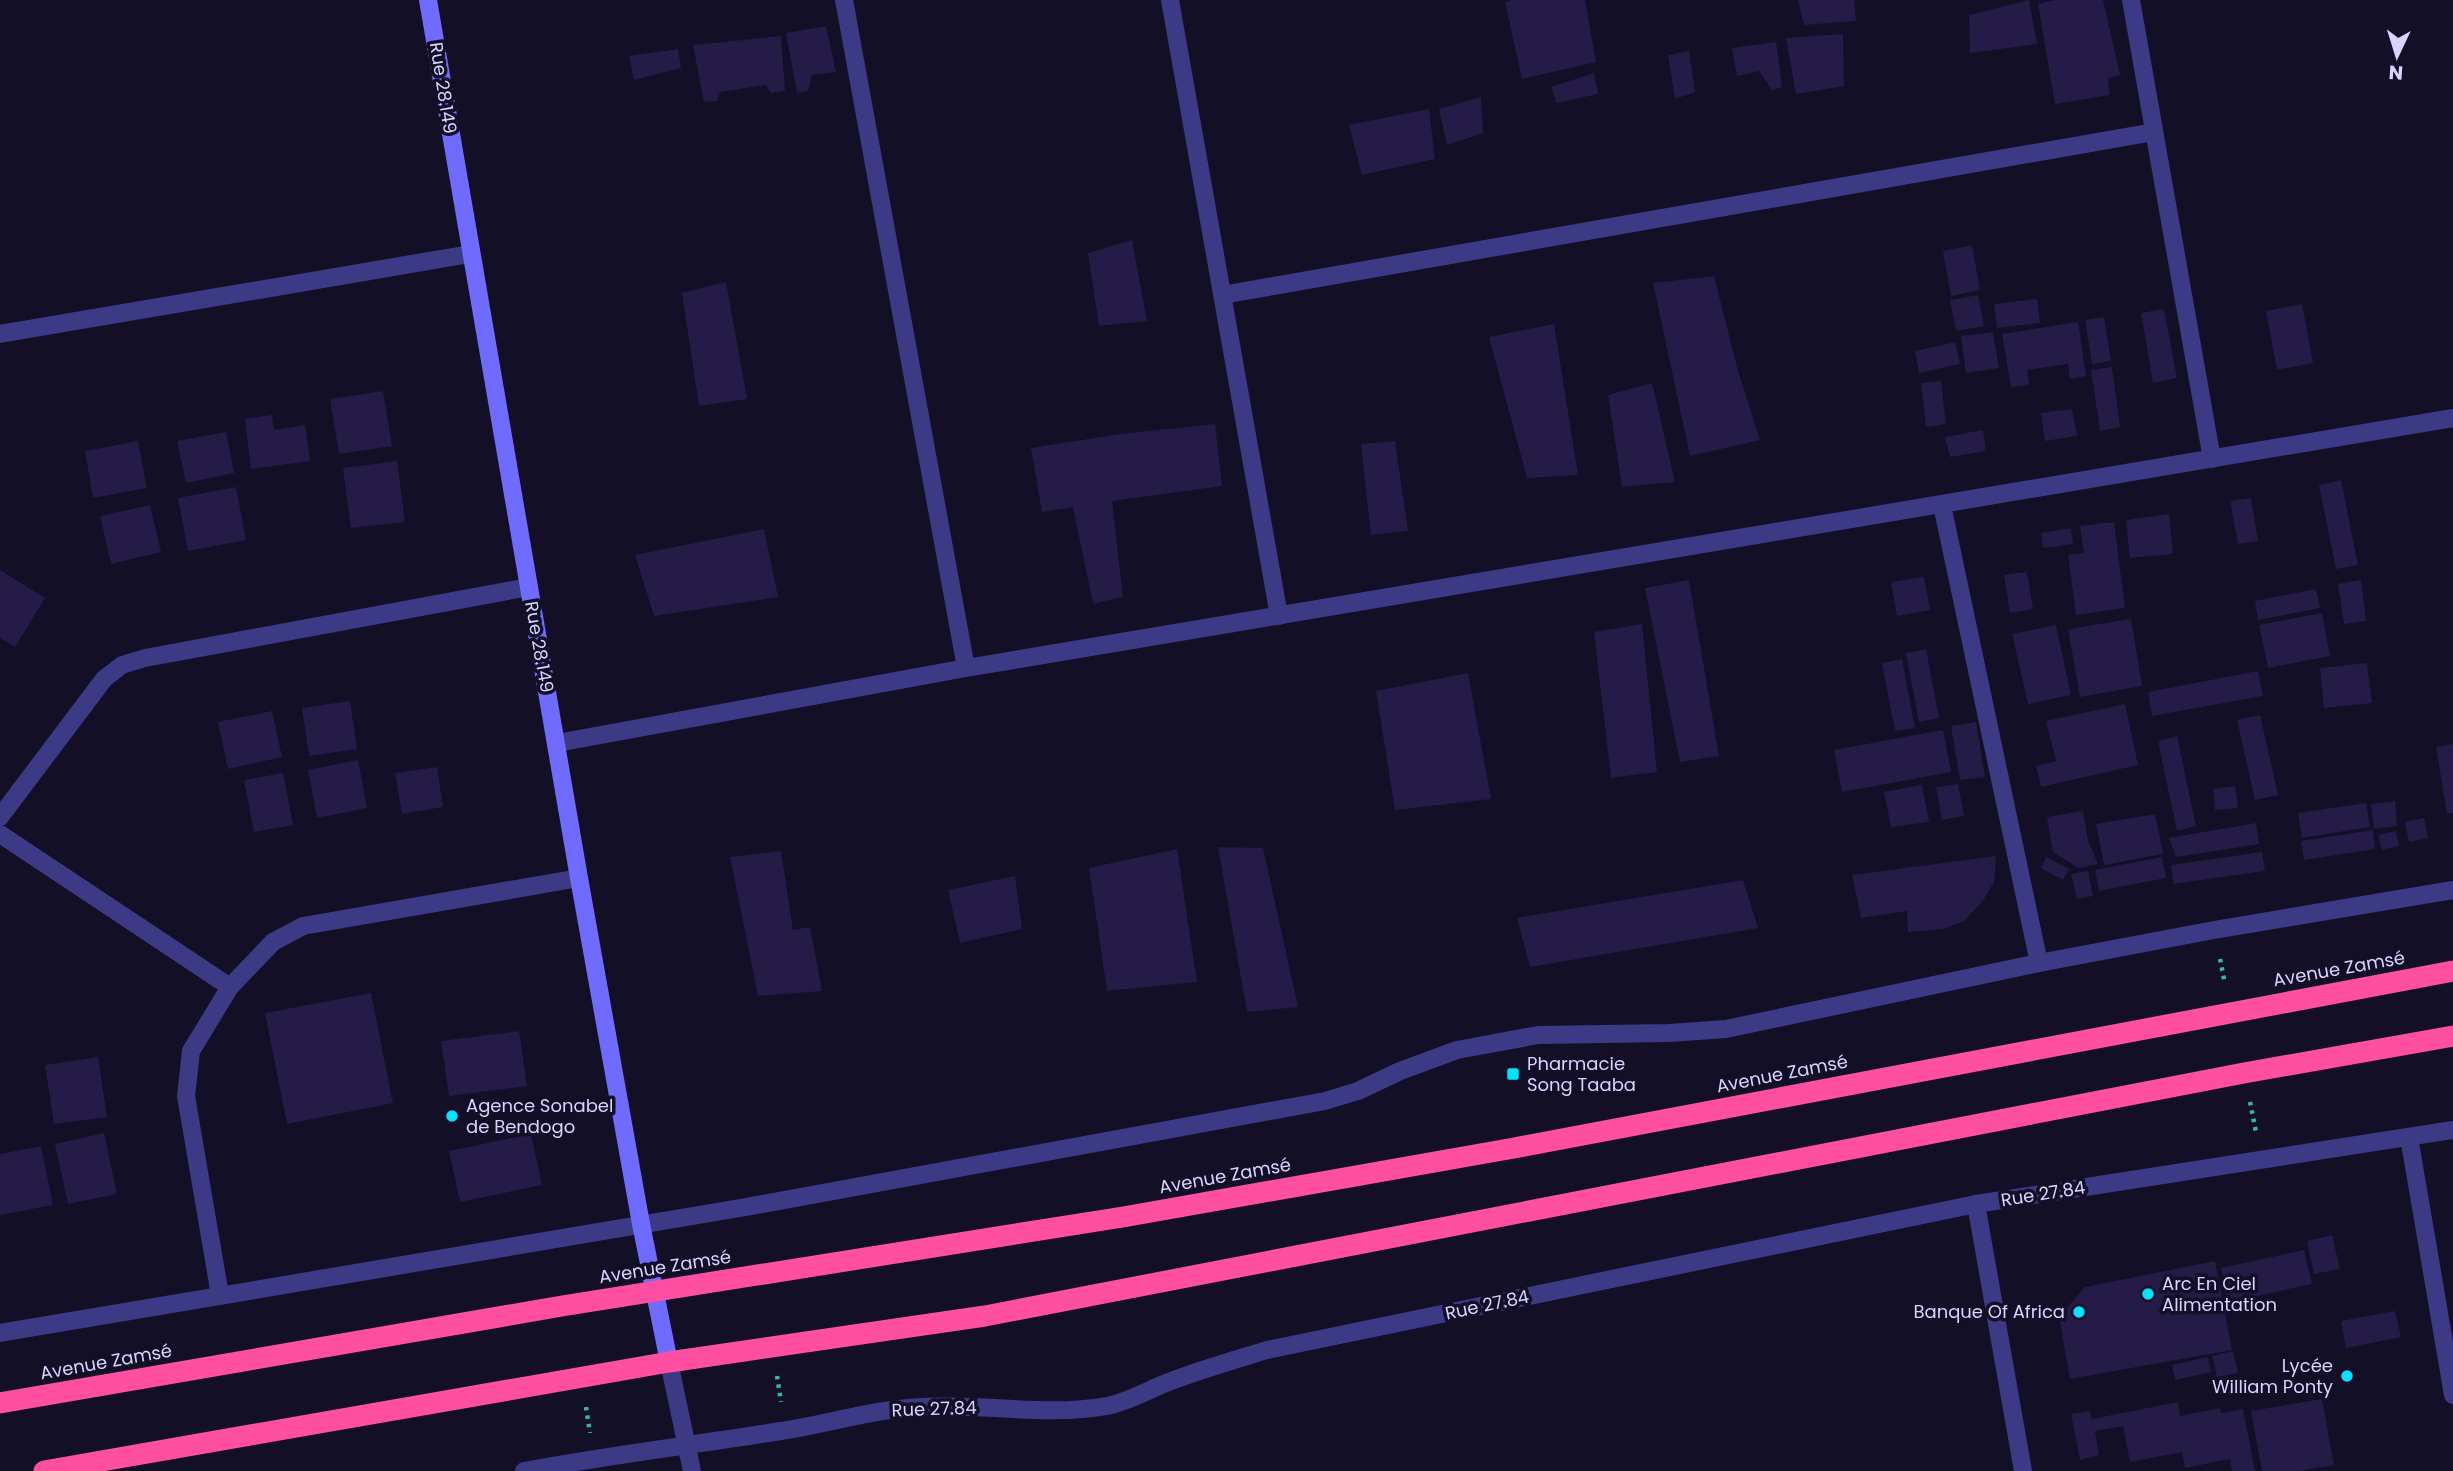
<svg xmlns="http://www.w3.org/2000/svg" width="2453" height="1471" font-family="Poppins,sans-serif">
	<rect width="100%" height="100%" fill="#130f26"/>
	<!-- building -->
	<g fill="#241b47">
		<path d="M1513 0H1585L1596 62 1522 79 1505 2Z"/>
		<path d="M1798 0H1854L1856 21 1804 25Z"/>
		<path d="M2029 0 2037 44 1970 53 1969 15Z"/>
		<path d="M2055 0H2103L2120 75 2108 78 2110 95 2055 104 2038 4Z"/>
		<path d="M826 26 836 72 812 75 808 91 797 93 786 33Z"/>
		<path d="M1843 34 1844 86 1796 94 1786 38Z"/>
		<path d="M781 36 785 91 771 93 766 85 720 92 717 101 704 102 693 45Z"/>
		<path d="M1776 42 1782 87 1772 90 1759 71 1737 76 1732 48Z"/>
		<path d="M678 49 681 68 634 80 629 56Z"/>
		<path d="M1689 51 1695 92 1675 99 1668 55Z"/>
		<path d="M1594 73 1598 94 1557 103 1551 87Z"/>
		<path d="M1481 97 1483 133 1447 145 1439 109Z"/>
		<path d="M1429 109 1435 159 1362 175 1349 125Z"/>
		<path d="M1132 240 1147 321 1099 326 1088 253Z"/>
		<path d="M1972 245 1980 290 1951 296 1943 251Z"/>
		<path d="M1714 276 1738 371 1760 440 1690 456 1653 283Z"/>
		<path d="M726 282 747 399 699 406 682 293Z"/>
		<path d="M1978 295 1984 326 1956 331 1950 300Z"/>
		<path d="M2037 299 2040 323 1997 328 1994 304Z"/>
		<path d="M2302 304 2313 363 2277 370 2266 311Z"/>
		<path d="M2164 309 2177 378 2153 383 2141 313Z"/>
		<path d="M2104 317 2111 361 2092 364 2085 320Z"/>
		<path d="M2078 322 2086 376 2070 379 2068 364 2027 370 2029 385 2011 387 2002 334Z"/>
		<path d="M1554 324 1578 475 1527 478 1489 337Z"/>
		<path d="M1993 332 1999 368 1966 373 1961 336Z"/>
		<path d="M1955 342 1960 364 1919 373 1915 351Z"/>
		<path d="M2112 367 2120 427 2100 431 2091 370Z"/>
		<path d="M1941 381 1946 424 1926 427 1921 383Z"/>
		<path d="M1652 383 1675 482 1622 487 1608 395Z"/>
		<path d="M383 391 392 446 339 454 330 399Z"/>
		<path d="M2072 409 2077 436 2045 441 2041 413Z"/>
		<path d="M272 415 274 430 305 425 310 461 251 469 245 419Z"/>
		<path d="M1215 424 1222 486 1112 501 1123 597 1093 604 1073 507 1042 512 1031 448 1121 434Z"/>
		<path d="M1983 430 1986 451 1950 457 1945 437Z"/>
		<path d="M226 432 234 473 186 483 177 441Z"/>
		<path d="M138 441 147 488 93 498 85 451Z"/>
		<path d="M1395 441 1408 531 1371 535 1361 444Z"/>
		<path d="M397 461 405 522 351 528 343 468Z"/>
		<path d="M2341 480 2358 565 2336 569 2319 485Z"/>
		<path d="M236 487 246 540 188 551 178 498Z"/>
		<path d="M2251 498 2258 541 2238 544 2230 501Z"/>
		<path d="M150 505 161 552 111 564 100 516Z"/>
		<path d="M2169 514 2173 554 2130 558 2126 520Z"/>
		<path d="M2114 522 2125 608 2076 615 2068 555 2084 553 2080 526Z"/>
		<path d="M2071 528 2073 544 2043 548 2041 533Z"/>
		<path d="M764 529 778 597 654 616 635 555Z"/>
		<path d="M0 570 45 598 15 647 0 638Z"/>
		<path d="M2027 572 2033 609 2010 613 2004 575Z"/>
		<path d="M1924 577 1930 610 1897 616 1891 582Z"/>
		<path d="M1689 580 1719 756 1680 762 1645 588Z"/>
		<path d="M2361 580 2366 621 2344 624 2338 584Z"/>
		<path d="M2316 589 2320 608 2258 620 2255 601Z"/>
		<path d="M2322 613 2330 656 2268 668 2259 625Z"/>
		<path d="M2131 619 2142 686 2080 697 2068 629Z"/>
		<path d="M1642 624 1657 772 1611 778 1594 632Z"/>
		<path d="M2056 625 2071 695 2028 704 2012 634Z"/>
		<path d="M1926 649 1939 718 1919 722 1906 653Z"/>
		<path d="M1902 659 1915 728 1895 731 1882 663Z"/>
		<path d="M2367 663 2372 703 2324 708 2320 668Z"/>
		<path d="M2258 671 2263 696 2152 716 2148 692Z"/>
		<path d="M1468 673 1491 799 1395 810 1376 691Z"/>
		<path d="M350 701 357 749 309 756 302 708Z"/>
		<path d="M2125 704 2138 765 2041 787 2036 766 2056 761 2046 721Z"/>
		<path d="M272 711 282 757 228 769 218 722Z"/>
		<path d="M2260 715 2278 795 2255 800 2237 720Z"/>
		<path d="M1976 722 1985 777 1960 780 1951 726Z"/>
		<path d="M1943 730 1951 772 1842 792 1834 750Z"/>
		<path d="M2177 736 2196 826 2177 831 2158 741Z"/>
		<path d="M2453 744V813L2447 814 2436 747Z"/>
		<path d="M358 760 367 808 317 818 308 770Z"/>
		<path d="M437 767 443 807 402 814 395 773Z"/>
		<path d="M283 773 293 825 254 832 244 780Z"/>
		<path d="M1958 784 1964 816 1942 820 1936 787Z"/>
		<path d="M1922 785 1929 822 1891 827 1884 792Z"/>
		<path d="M2235 786 2238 808 2215 810 2213 789Z"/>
		<path d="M2395 801 2397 826 2374 829 2371 804Z"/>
		<path d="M2366 803 2370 827 2302 838 2298 813Z"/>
		<path d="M2083 811 2088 841 2098 864 2078 868 2053 852 2047 817Z"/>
		<path d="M2155 814 2163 854 2104 865 2096 824Z"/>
		<path d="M2424 818 2428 838 2409 842 2405 822Z"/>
		<path d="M2256 823 2259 844 2176 857 2169 838Z"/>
		<path d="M2373 830 2375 849 2304 860 2301 841Z"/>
		<path d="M2396 831 2399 846 2382 850 2378 835Z"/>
		<path d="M1218 847 1263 848 1298 1007 1247 1012Z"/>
		<path d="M1177 849 1197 982 1107 991 1089 868Z"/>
		<path d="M781 851 793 930 810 927 822 991 758 996 730 857Z"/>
		<path d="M2262 852 2265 871 2173 884 2171 865Z"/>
		<path d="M1996 856 1994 882 1982 902 1964 921 1943 929 1908 932 1907 911 1861 918 1852 875Z"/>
		<path d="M2046 857 2069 869 2063 880 2041 868Z"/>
		<path d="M2162 857 2166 878 2099 891 2095 870Z"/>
		<path d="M2088 871 2093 896 2077 899 2071 874Z"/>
		<path d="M1015 876 1022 929 960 943 948 890Z"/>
		<path d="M1743 880 1758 928 1530 967 1517 918Z"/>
		<path d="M371 993 393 1103 287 1124 265 1013Z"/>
		<path d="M519 1031 527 1086 449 1096 441 1041Z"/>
		<path d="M98 1057 107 1117 54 1124 45 1065Z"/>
		<path d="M104 1133 117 1194 68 1204 55 1144Z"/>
		<path d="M531 1134 542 1185 460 1202 449 1151Z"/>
		<path d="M41 1146 53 1205 0 1215V1154Z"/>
		<path d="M2332 1235 2340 1269 2314 1274 2307 1241Z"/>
		<path d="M2304 1250 2312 1284 2228 1302 2221 1268Z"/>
		<path d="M2215 1261 2232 1350 2070 1379 2059 1317 2085 1287Z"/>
		<path d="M2395 1311 2401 1337 2346 1348 2341 1321Z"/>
		<path d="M2233 1351 2238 1373 2217 1377 2212 1356Z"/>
		<path d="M2208 1357 2211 1372 2175 1380 2172 1365Z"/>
		<path d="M2322 1399 2334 1465 2297 1471H2262L2251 1411Z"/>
		<path d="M2178 1402 2180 1416 2220 1408 2221 1413 2243 1409 2255 1471H2232L2230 1459 2185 1468 2182 1452 2130 1462 2123 1426 2095 1431 2099 1455 2080 1460 2071 1414 2090 1411 2092 1419Z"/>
	</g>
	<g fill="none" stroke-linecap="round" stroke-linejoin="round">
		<!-- path -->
		<g stroke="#2fb8b0" stroke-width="4.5" stroke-dasharray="3.5 5" stroke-linecap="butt">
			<path d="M2220 959 2225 984"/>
			<path d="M2250 1102 2256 1132"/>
			<path d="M777 1376 781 1402"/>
			<path d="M586 1407 590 1433"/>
		</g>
		<!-- street -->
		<g stroke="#3d3a85" stroke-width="18">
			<path d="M844 0 966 668"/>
			<path d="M1170 0 1279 616"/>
			<path d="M2131 0 2212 459"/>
			<path d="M1222 295 2154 132"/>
			<path d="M0 334 470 254"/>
			<path d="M1942 505 2039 963"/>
			<path d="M557 743 966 668 2453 418"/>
			<path d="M0 817 104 679 122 665 145 658 529 587"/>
			<path d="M0 834 230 987"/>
			<path d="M2409 1137 2453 1395"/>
			<path d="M1976 1204 2023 1471"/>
			<path d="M220 1295 186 1096 191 1051 230 987 273 942 303 926 579 878"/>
			<path d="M0 1333 746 1207 1325 1101 1358 1091 1400 1071 1457 1050 1538 1035 1669 1033 1726 1029 2039 963 2214 930 2453 890"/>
			<path d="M669 1362 692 1471"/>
			<path d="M524 1471C609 1455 695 1445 781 1431 828 1424 874 1409 922 1407 983 1403 1046 1417 1107 1406 1126 1402 1143 1393 1161 1385 1195 1371 1231 1361 1267 1350L1976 1204 2453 1130"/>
		</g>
		<!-- secondary -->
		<path stroke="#6f6bff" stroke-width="18" d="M428 0 579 878 641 1224 669 1362"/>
		<!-- highway -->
		<g stroke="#ff4fa3" stroke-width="21">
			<path d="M0 1403 562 1306 1123 1217 1514 1148 2453 971"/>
			<path d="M44 1471 669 1362 985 1316 2244 1073 2453 1036"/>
		</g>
	</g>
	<!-- markers -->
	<g fill="#00e5ff" stroke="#130f26" stroke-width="2.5">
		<rect x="1506" y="1067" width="14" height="14" rx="3.5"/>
		<circle cx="452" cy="1116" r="7"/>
		<circle cx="2148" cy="1294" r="7"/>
		<circle cx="2079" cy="1312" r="7"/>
		<circle cx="2347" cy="1376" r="7"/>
	</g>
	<g text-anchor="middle" stroke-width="7" stroke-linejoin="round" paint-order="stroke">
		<!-- street labels -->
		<g font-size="18" fill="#d9d4ff" stroke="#130f26">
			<text transform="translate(443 88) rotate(81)" y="6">Rue 28.149</text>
			<text transform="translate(539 647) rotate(80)" y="6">Rue 28.149</text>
			<text transform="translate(2339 969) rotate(-10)" y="6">Avenue Zamsé</text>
			<text transform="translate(1782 1074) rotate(-11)" y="6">Avenue Zamsé</text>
			<text transform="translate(1225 1176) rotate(-10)" y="6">Avenue Zamsé</text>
			<text transform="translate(2043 1194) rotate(-9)" y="6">Rue 27.84</text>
			<text transform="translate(665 1267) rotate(-9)" y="6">Avenue Zamsé</text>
			<text transform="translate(1487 1305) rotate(-12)" y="6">Rue 27.84</text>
			<text transform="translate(106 1362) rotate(-10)" y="6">Avenue Zamsé</text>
			<text transform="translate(934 1409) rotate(-2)" y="6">Rue 27.84</text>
		</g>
		<!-- poi labels -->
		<g font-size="18" fill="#d9d4ff" stroke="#130f26" text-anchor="start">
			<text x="1527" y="1070">Pharmacie<tspan x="1527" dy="21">Song Taaba</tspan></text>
			<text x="466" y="1112">Agence Sonabel<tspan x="466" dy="21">de Bendogo</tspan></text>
			<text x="2162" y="1290">Arc En Ciel<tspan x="2162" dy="21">Alimentation</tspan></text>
			<text x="2065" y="1318" text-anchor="end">Banque Of Africa</text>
			<text x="2333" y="1372" text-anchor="end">Lycée<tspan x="2333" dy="21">William Ponty</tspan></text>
		</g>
	</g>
	<!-- north arrow -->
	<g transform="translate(2397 56) rotate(184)" stroke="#130f26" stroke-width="5" paint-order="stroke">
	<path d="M0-5L12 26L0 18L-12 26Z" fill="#d9d4ff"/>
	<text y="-10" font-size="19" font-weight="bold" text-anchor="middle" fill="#d9d4ff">N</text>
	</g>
</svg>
